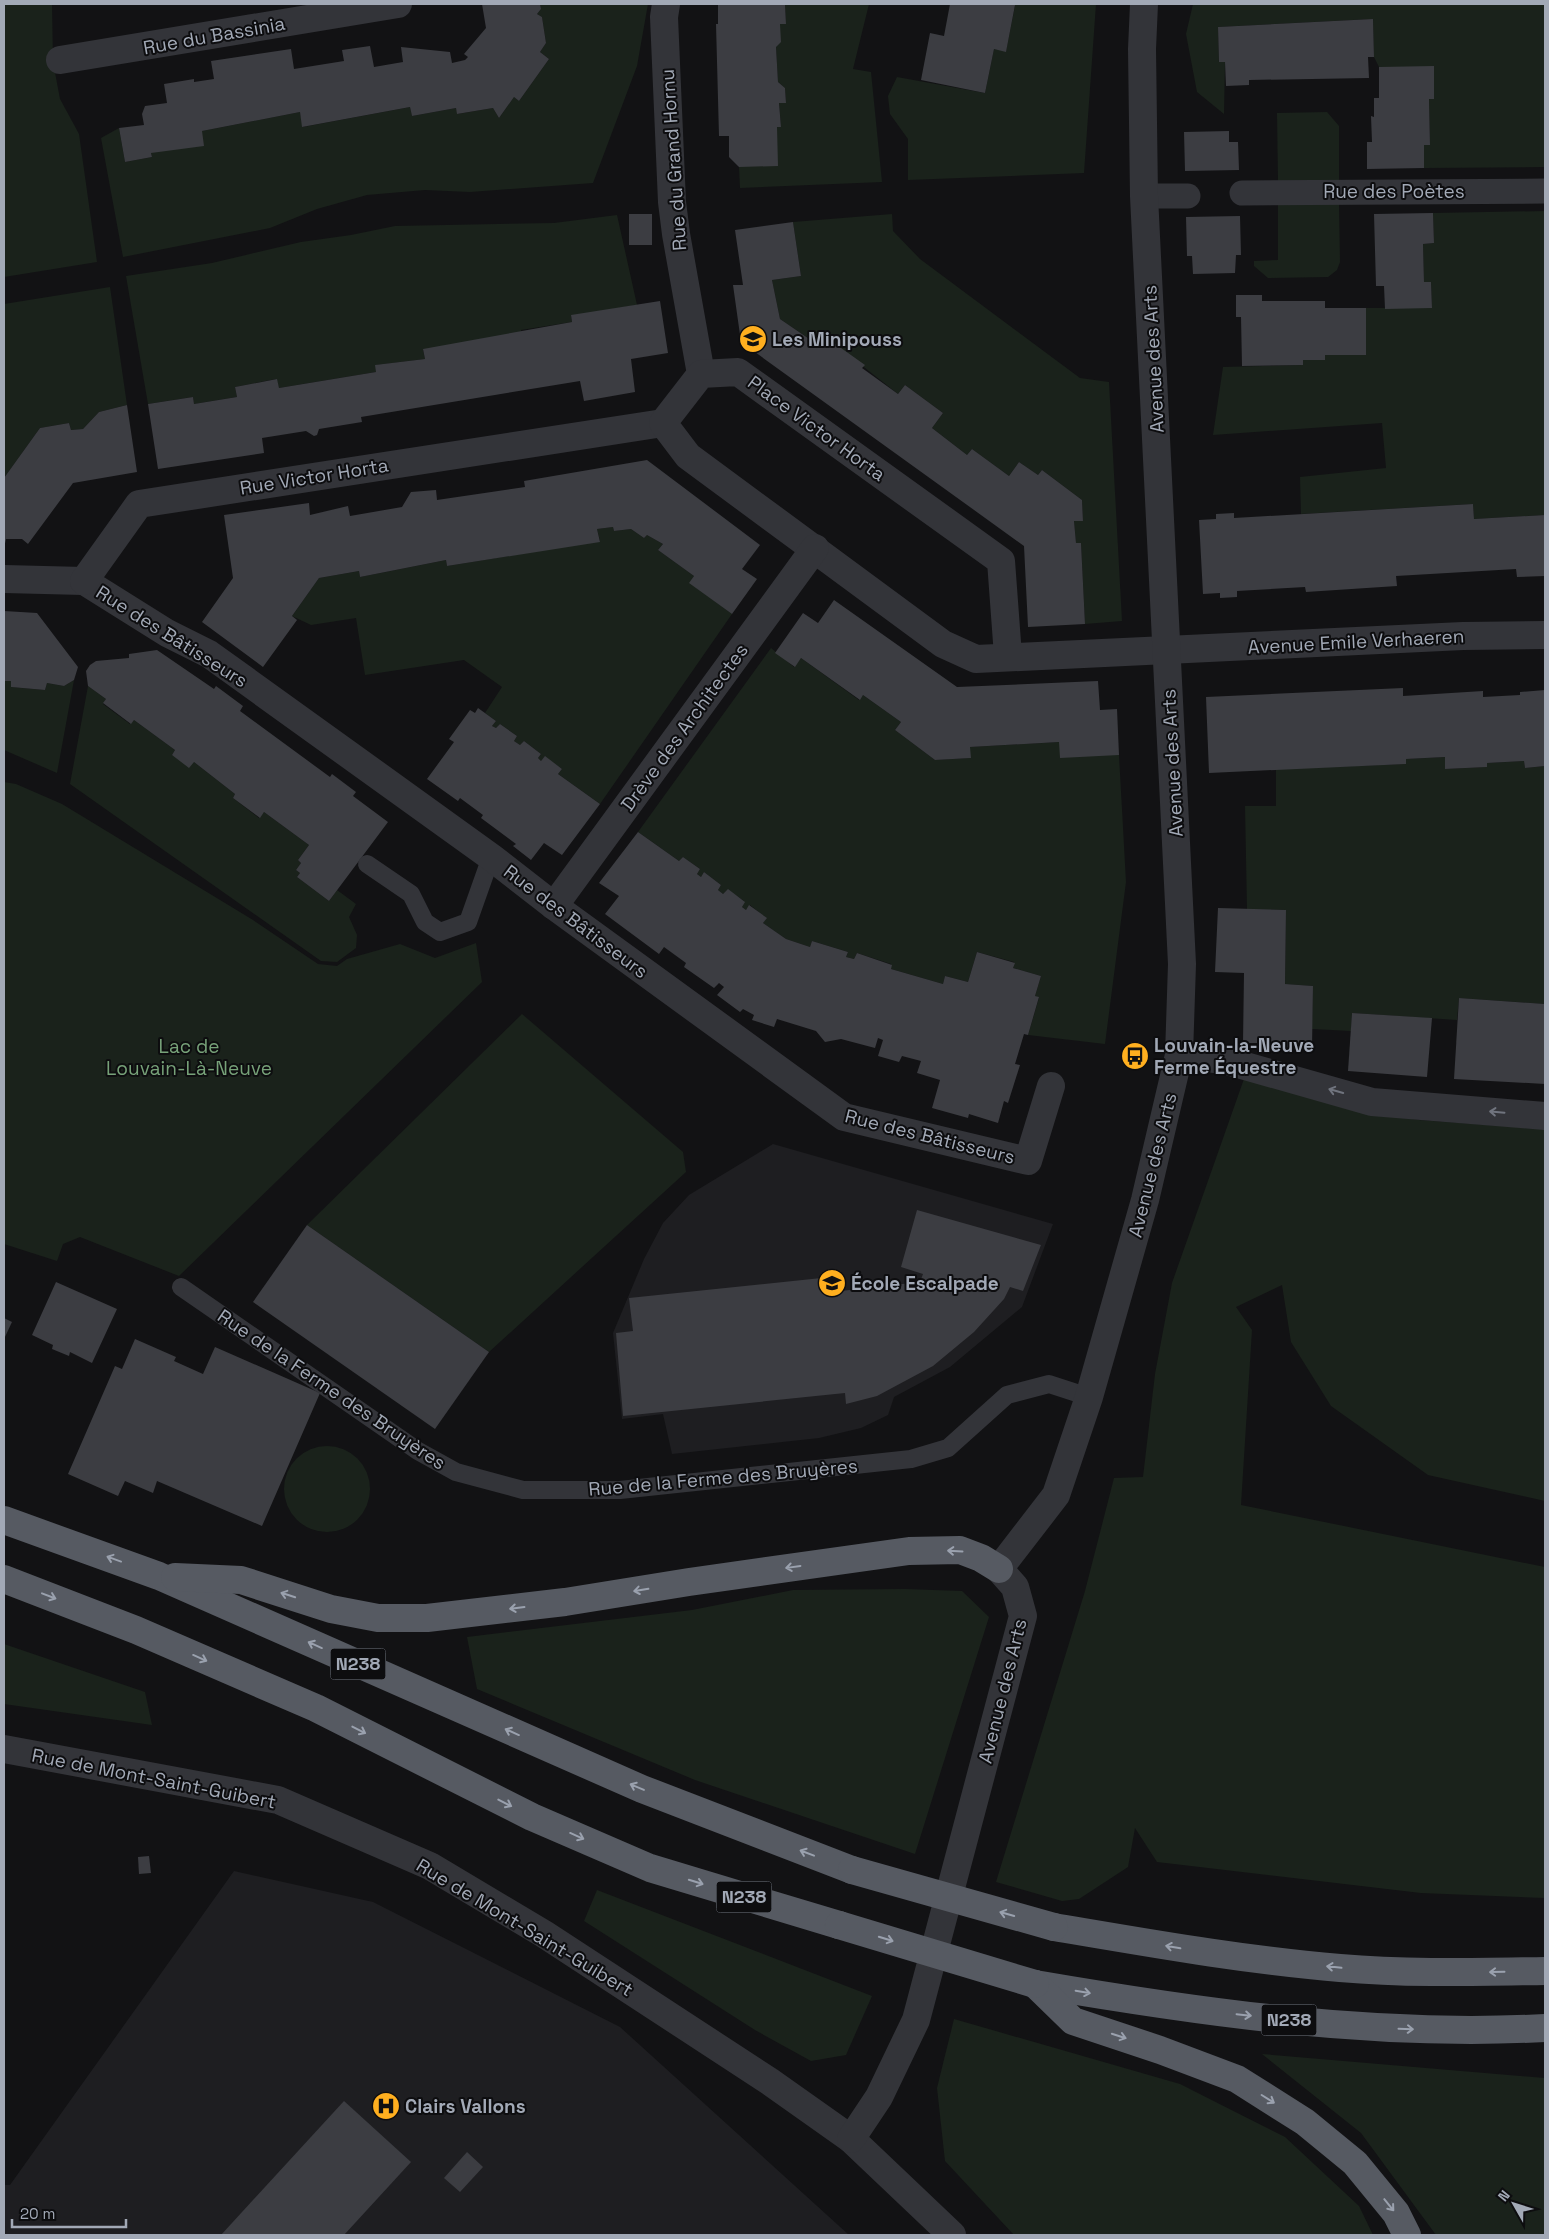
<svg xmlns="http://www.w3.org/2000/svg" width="1549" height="2239" font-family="'Space Grotesk',sans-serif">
	<rect width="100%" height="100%" fill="#121214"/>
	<!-- built -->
	<g fill="#1e1e21">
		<path d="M773 1144 1053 1224 1022 1307 950 1367 894 1397 888 1415 861 1428 819 1438 672 1454 663 1414 622 1419 613 1333 644 1259 663 1223 689 1195Z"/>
		<path d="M234 1871 373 1902 620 2027 849 2235H4V2185H10Z"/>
	</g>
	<!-- green -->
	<g fill="#1a221b">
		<path d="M4 4H52L53 62 60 99 79 134 97 262 4 277Z"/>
		<path d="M540 4H648L637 66 593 183 470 192 425 190 367 195 317 209 270 228 123 257 101 138 119 128 125 162 152 157 151 153 202 131 300 112 303 127 410 107 412 116 456 108 458 114 493 108 499 118 514 97 519 101 549 59 540 52 546 43 542 17 537 14 541 9Z"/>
		<path d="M785 4H869L853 69 871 72 882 182 740 188 739 167 777 127H781L779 103 786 102 785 88 778 82 776 47 780 24 786 23Z"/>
		<path d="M1010 4H1096L1084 173 908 180V139L890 114 888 96 897 77 985 93 994 49 1006 51 1015 6Z"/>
		<path d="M1193 4H1545V167L1424 168V145L1430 144 1429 99H1434V67H1379L1374 57 1373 19 1218 27 1219 62H1225L1224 114 1197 92 1186 34Z"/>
		<path d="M1327 112 1339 126V180L1278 181 1277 113Z"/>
		<path d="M1339 203 1340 262 1337 270 1328 277 1268 278 1254 266V261L1278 260V204Z"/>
		<path d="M1545 211V515L1474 519 1473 504 1301 514 1300 477 1386 468 1382 423 1213 435 1223 367 1303 365V360H1325V355L1366 354V308H1432L1431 282H1424L1423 244 1434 243 1433 213Z"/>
		<path d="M892 214 893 231 920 259 1080 378 1109 382 1122 621 1085 624 1081 543H1076L1074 521H1083L1082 500 1042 470 1038 475 1019 462 1009 476 972 449 967 455 932 428 943 413 905 385 898 394 827 338 821 347 780 319 772 280 801 276 793 222Z"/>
		<path d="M617 215 637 305 571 316 572 322 521 330V333L423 350 425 359 376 365V372L279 388 276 379 235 387 237 397 194 404 193 397 148 404 126 276 212 263 301 242 351 235 395 226 554 223Z"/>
		<path d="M110 287 127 405 99 412 83 429 71 430 69 423 40 428 4 478V304Z"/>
		<path d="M613 527 614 531 631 529 644 538 647 535 663 544 658 550 694 576 690 583 732 614 600 804 558 774 562 769 545 757 541 761 538 758 541 754 524 741 520 745 514 741 517 736 500 724 496 728 492 726 496 721 485 713 502 687 464 660 365 675 356 618 311 625 292 616 319 578 359 571 360 577 446 560 447 566 600 541 597 529Z"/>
		<path d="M771 648 794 667 801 658 859 700 863 695 901 722 895 730 935 760 970 758V747L1059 742 1119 755 1126 882 1105 1044 1028 1035 1039 998 1035 996 1041 976 1013 968 1014 962 977 952 968 982 945 976 943 984 891 969V964L857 953 854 959 846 957 848 952 812 941 810 947 786 939 763 923 766 918 750 905 746 910 742 907 744 901 728 890 723 894 718 890 721 885 704 872 701 877 697 874 700 869 683 857 679 861 638 832Z"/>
		<path d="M74 680 57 773 4 750V681H11V687L45 690 47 683 64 686Z"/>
		<path d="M88 686 106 699 103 704 130 724 134 720 175 750 172 755 194 762 235 794 233 798 259 818 264 812 309 845 298 860 301 863 296 870 300 873 297 877 329 901 337 890 356 904 349 917 357 935 356 948 337 962 321 961 70 784Z"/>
		<path d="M1445 757 1446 769 1486 767 1487 763 1524 761 1525 768 1545 766V1004L1459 998 1457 1020 1352 1013 1351 1031 1312 1029 1313 986 1285 984 1286 910 1247 909 1245 806H1276V769L1406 764V759Z"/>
		<path d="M4 782 16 784 62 804 253 920 318 964 337 966 347 959 400 944 435 958 476 943 482 982 179 1276 80 1237 63 1244 57 1261 4 1244Z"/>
		<path d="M522 1014 683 1152 686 1172 489 1352 307 1225Z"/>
		<path d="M1245 1076 1371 1113 1419 1120 1545 1129V1501L1428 1475 1331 1406 1291 1342 1282 1285 1236 1307 1252 1330 1241 1505 1545 1567V1898L1421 1893 1157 1862 1135 1828 1128 1867 1079 1899 1062 1901 996 1882 1085 1591 1114 1478 1143 1477 1155 1374 1172 1283Z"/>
		<circle cx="327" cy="1489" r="43"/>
		<path d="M905 1589 962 1591 989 1617 915 1854 695 1780 477 1689 467 1637 692 1610 793 1590Z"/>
		<path d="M4 1644 145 1692 152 1725 4 1704Z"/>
		<path d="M597 1890 872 1996 846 2055 811 2061 755 2030 584 1921Z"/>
		<path d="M954 2019 1180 2084 1285 2137 1359 2206 1373 2235H1014L945 2161 937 2088Z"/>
		<path d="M1262 2054 1545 2078V2235H1436L1361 2133Z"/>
	</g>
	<!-- building -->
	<g fill="#3c3d42">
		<path d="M482 4H540L541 9 537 14 542 17 546 43 540 52 549 59 519 101 514 97 499 118 493 108 457 114 456 108 412 116 410 107 302 127 300 112 202 131 204 146 151 153 152 157 125 162 119 128 144 125 142 114 145 106 167 103 164 84 194 79V82L214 79 211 61 291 49 294 69 344 61 342 50 370 46 374 67 403 62 401 47 450 52 452 63 465 60 468 57 464 54 486 28Z"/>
		<path d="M718 4H785L786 24H780L781 42 776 47 778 82 785 88 786 103H779L781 127H777L778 166 739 167 729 157V136H719L716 24H718Z"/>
		<path d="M950 4 1015 5 1006 52 994 49 985 93 921 80 930 33 944 36Z"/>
		<path d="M1373 19 1374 57H1368L1369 78 1249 80V85L1226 86 1225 62H1219L1218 27Z"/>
		<path d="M1434 66V99H1429L1430 145H1424V168L1367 169V142H1372L1371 116 1374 117V98H1379V67Z"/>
		<path d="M1229 131V142H1238L1239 170 1185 171 1184 132Z"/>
		<path d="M1433 213 1434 243 1423 244 1424 282H1431L1432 308 1385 309 1384 286H1376L1374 214Z"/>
		<rect x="629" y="214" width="23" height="31"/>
		<path d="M1240 216 1241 255H1236L1235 273 1193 274 1192 256H1187L1186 217Z"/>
		<path d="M793 222 801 276 772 280 780 319 821 347 827 338 865 365 862 368 898 394 905 385 943 413 932 428 967 455 972 449 1009 476 1019 462 1038 475 1042 470 1082 500 1083 521H1074L1076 543H1081L1085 624 1028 627 1024 546 741 342 733 285H743L735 230Z"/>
		<path d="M1236 295H1262V301H1325V308H1366V355H1325V360H1303V365L1242 366 1241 317H1236Z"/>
		<path d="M660 301 668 353 631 359 635 392 584 401 580 381 361 417 362 422 319 429 317 435 314 436 306 431 262 438 264 453 158 469 148 404 193 397 194 404 237 397 235 387 277 379 279 388 376 372 375 365 425 359 423 349 572 322 571 315Z"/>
		<path d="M127 405 137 472 73 483 28 544 22 539H6L4 548V478L40 428 69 423 71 430 83 429 99 412Z"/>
		<path d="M647 460 760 545 742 569 757 579 732 614 689 583 694 576 658 550 663 544 647 535 644 538 631 529 614 531 613 527 597 529 600 542 447 566 446 560 360 577 359 571 319 578 292 616 297 620 263 667 202 622 233 578 224 515 309 503 310 515 348 506 350 516 402 507 411 492 436 490 437 500 525 487 524 481Z"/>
		<path d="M1473 504 1474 519 1545 515V576L1517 577 1516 569 1396 576 1397 586 1306 592 1305 587 1237 591V597L1220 598V593L1203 594 1199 520 1216 519V514L1234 513V518Z"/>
		<path d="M834 600 957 687 1098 681 1100 710 1117 709 1119 755 1060 758 1059 742 970 747 971 758 935 760 895 730 901 722 863 695 860 700 801 658 795 667 775 653 803 613 818 623Z"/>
		<path d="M4 611 37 613 78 667 74 680 64 686 47 683 45 690 11 687V681H4Z"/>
		<path d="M157 650 214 689 216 686 243 706 240 711 330 777 332 774 356 792 353 796 388 822 329 901 297 877 300 873 296 870 301 863 298 860 309 845 264 812 260 818 233 798 235 794 194 762 189 768 172 755 175 750 134 720 131 724 103 703 106 699 88 686 86 671 90 665 96 661 129 658V654Z"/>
		<path d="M1403 688V696L1483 691V697L1520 695V692L1545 690V766L1525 768 1524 761 1487 763V767L1445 769V757L1406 759V764L1209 773 1206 697Z"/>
		<path d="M478 708 496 721 492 726 496 728 500 724 517 736 514 741 520 745 524 741 541 754 538 758 541 761 545 756 562 769 558 774 600 804 562 855 544 843 531 860 513 846 516 844 481 818 483 815 460 798 458 801 427 779 454 742 449 739 470 710 475 713Z"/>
		<path d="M638 832 679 861 683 857 700 869 697 874 701 877 704 872 721 885 718 890 723 894 728 889 745 902 742 907 746 910 749 905 767 918 763 923 786 939 810 947 812 941 848 952 846 957 854 959 857 953 892 965 891 969 943 984 945 976 968 982 977 952 1015 963 1013 968 1041 976 1035 996 1039 997 1028 1035 1024 1034 1015 1064 1020 1065 1008 1103 1004 1101 998 1123 969 1114 968 1118 932 1108 940 1080 917 1073 921 1061 902 1056 899 1062 878 1056 883 1040 878 1038 875 1048 841 1039 825 1042 816 1031 777 1019 774 1027 752 1020 754 1015 743 1009 740 1012 717 995 724 987 719 983 714 988 684 967 686 963 664 947 659 954 605 914 619 896 599 883Z"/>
		<path d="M1218 908 1286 910 1285 984 1313 986 1312 1048 1271 1047V1043H1243L1244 973 1215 972Z"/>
		<path d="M1459 998 1545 1004V1084L1454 1079Z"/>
		<path d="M1352 1013 1432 1018 1427 1077 1348 1071Z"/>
		<path d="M917 1210 1041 1245 1023 1291 1010 1287 1004 1299 974 1332 933 1366 877 1396 846 1404 845 1393 623 1416 616 1333 633 1331 629 1298 831 1277 832 1292 920 1282 923 1274 901 1267Z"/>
		<path d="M307 1225 489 1352 435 1429 253 1302Z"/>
		<path d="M56 1282 117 1309 92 1363 70 1352 69 1356 52 1349 53 1345 32 1335Z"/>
		<path d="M4 1318 12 1322 4 1339Z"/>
		<path d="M135 1339 176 1357 174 1361 203 1374 215 1347 320 1393 262 1526 157 1481 153 1493 125 1481 118 1496 68 1474 115 1366 122 1369Z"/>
		<path d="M149 1856 151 1873 139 1874 138 1857Z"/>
		<path d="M344 2101 411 2162 344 2235H221Z"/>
		<path d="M467 2152 483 2167 460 2192 444 2178Z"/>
	</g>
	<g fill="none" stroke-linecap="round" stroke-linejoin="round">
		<!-- service -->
		<g stroke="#333439" stroke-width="18">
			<path d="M367 864 411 894 425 922 440 932 468 922 491 857"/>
			<path d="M181 1287 418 1451 456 1472 523 1490H620L911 1459 948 1448 1007 1395 1049 1384 1089 1397"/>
		</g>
		<!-- pedestrian -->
		<g stroke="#333439" stroke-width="25">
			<path d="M1242 193 1545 191"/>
			<path d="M1144 196H1188"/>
		</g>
		<!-- minor -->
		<g stroke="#333439" stroke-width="28">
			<path d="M666 4 664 17 672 202 676 234 701 374"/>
			<path d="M60 60 398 4"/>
			<path d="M4 579 84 581"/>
			<path d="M84 581 167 633 209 654 491 857 554 906 844 1117 1028 1161 1051 1086"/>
			<path d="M84 581 139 504 663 423"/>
			<path d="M1008 656 1001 561 738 372 701 374 663 423 688 456 943 644 976 659 1463 636 1545 635"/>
			<path d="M554 906 815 548"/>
			<path d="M1179 1055 1224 1060 1372 1102 1545 1116"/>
		</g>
		<!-- tertiary -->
		<g stroke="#333439" stroke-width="28">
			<path d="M4 1749 278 1800 430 1866 544 1934 769 2081 851 2139 952 2235"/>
			<path d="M851 2139 879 2097 916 2020 1023 1616 1015 1587 999 1569 1056 1495 1089 1397 1145 1200 1179 1055 1182 964 1144 196 1142 49 1144 4"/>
		</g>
		<!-- trunk -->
		<g stroke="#565a62" stroke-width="28">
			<path d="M4 1520 159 1576 642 1789 852 1870"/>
			<path d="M175 1577 241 1580 331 1609 378 1618H427L565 1602 689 1582 909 1551 960 1550 981 1558 999 1569"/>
			<path d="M4 1579 136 1630 316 1708 532 1817 650 1868 839 1925"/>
			<path d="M1054 1927C1149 1943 1244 1960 1340 1968 1408 1974 1477 1972 1545 1971"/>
			<path d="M1035 1984C1204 2013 1374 2037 1545 2028"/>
			<path d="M1035 1984 1073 2021 1160 2050 1237 2079 1305 2122 1355 2163 1396 2213 1407 2235"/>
		</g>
		<!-- trunk-bridge -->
		<g stroke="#565a62" stroke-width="28">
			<path d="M852 1870 1054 1927"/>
			<path d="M839 1925 1035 1984"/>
		</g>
	</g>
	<!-- one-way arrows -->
	<defs><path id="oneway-shaft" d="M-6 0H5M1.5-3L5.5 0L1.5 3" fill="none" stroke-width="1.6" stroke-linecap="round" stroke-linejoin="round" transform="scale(1.25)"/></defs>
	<g stroke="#70747e">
		<use href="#oneway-shaft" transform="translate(1336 1091) rotate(-164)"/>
		<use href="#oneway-shaft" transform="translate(1497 1112) rotate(-175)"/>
	</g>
	<g stroke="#9aa1ae">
		<use href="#oneway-shaft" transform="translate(955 1551) rotate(-177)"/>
		<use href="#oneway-shaft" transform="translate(114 1559) rotate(-160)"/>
		<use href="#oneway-shaft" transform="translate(793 1567) rotate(172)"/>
		<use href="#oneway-shaft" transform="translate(641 1590) rotate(171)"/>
		<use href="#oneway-shaft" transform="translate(288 1595) rotate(-162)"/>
		<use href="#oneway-shaft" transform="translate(49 1596) rotate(21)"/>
		<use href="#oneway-shaft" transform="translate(517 1608) rotate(173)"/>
		<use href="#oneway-shaft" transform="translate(315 1645) rotate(-156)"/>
		<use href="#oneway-shaft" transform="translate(200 1658) rotate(24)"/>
		<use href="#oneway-shaft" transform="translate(359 1730) rotate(27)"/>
		<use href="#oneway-shaft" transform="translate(512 1732) rotate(-156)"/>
		<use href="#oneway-shaft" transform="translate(637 1787) rotate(-157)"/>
		<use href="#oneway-shaft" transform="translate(505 1803) rotate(27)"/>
		<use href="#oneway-shaft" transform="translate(577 1836) rotate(24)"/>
		<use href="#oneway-shaft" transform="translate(807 1853) rotate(-159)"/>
		<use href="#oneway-shaft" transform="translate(696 1882) rotate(17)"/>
		<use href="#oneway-shaft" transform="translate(1007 1914) rotate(-164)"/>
		<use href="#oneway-shaft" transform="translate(886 1939) rotate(17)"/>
		<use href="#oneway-shaft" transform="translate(1173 1947) rotate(-170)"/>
		<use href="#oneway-shaft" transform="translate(1334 1967) rotate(-174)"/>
		<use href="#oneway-shaft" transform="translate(1497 1972) rotate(179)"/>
		<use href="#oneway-shaft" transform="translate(1083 1992) rotate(10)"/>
		<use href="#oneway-shaft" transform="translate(1244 2015) rotate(6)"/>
		<use href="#oneway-shaft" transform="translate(1406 2029) rotate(2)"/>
		<use href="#oneway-shaft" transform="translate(1119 2036) rotate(18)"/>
		<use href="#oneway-shaft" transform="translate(1268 2099) rotate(32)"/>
		<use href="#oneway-shaft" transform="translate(1389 2205) rotate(51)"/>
	</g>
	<!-- icons -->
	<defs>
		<g id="school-disc" transform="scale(1.4375)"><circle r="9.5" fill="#ffaf1f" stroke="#0d0d0f"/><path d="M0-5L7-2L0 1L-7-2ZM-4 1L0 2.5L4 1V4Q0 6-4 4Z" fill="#111"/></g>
		<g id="bus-disc" transform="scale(1.4375)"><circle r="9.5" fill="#ffaf1f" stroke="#0d0d0f"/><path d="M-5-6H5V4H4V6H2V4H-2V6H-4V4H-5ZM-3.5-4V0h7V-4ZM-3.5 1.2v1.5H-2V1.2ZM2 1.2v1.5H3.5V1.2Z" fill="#111"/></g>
		<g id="hospital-disc" transform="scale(1.4375)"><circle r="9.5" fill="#ffaf1f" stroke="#0d0d0f"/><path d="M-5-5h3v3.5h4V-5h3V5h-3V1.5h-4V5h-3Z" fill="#111"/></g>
	</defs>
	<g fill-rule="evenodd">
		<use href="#school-disc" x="753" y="339"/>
		<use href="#bus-disc" x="1135" y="1056"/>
		<use href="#school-disc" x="832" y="1283"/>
		<use href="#hospital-disc" x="386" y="2106"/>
	</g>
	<g text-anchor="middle" stroke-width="4" stroke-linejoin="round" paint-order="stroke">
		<!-- shield labels -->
		<g fill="#0d0d0f" stroke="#757a84" stroke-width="1">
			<rect x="330.5" y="1648.5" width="55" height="31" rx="4"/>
			<rect x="716.5" y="1881.5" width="55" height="31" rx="4"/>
			<rect x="1261.5" y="2004.5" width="55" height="31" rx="4"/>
		</g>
		<g font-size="18" font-weight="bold" fill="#a2a9b6">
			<text x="358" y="1670">N238</text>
			<text x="744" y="1903">N238</text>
			<text x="1289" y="2026">N238</text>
		</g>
		<!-- street labels -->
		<g font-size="19" fill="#a2a9b6" stroke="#0d0d0f">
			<text transform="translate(214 35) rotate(-10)" y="7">Rue du Bassinia</text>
			<text transform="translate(673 160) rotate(-94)" y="7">Rue du Grand Hornu</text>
			<text x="1394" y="198">Rue des Poètes</text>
			<text transform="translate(1153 359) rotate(-93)" y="7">Avenue des Arts</text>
			<text transform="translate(817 428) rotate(36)" y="7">Place Victor Horta</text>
			<text transform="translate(314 476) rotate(-9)" y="7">Rue Victor Horta</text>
			<text transform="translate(172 636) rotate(32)" y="7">Rue des Bâtisseurs</text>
			<text transform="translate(1356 641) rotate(-3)" y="7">Avenue Emile Verhaeren</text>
			<text transform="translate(684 727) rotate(-54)" y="7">Drève des Architectes</text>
			<text transform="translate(1172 763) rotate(-93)" y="7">Avenue des Arts</text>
			<text transform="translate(576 921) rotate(37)" y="7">Rue des Bâtisseurs</text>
			<text transform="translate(930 1136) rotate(14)" y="7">Rue des Bâtisseurs</text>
			<text transform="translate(1152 1165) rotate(-76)" y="7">Avenue des Arts</text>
			<text transform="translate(332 1389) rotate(34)" y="7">Rue de la Ferme des Bruyères</text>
			<text transform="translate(723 1477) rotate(-5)" y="7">Rue de la Ferme des Bruyères</text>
			<text transform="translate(1002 1691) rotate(-76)" y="7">Avenue des Arts</text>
			<text transform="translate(154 1778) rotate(11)" y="7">Rue de Mont-Saint-Guibert</text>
			<text transform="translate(525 1927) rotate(31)" y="7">Rue de Mont-Saint-Guibert</text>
		</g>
		<!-- poi labels -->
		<g font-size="19" font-weight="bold" fill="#a2a9b6" stroke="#0d0d0f" text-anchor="start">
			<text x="772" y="346">Les Minipouss</text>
			<text x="1154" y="1052">Louvain-la-Neuve<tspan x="1154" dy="22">Ferme Équestre</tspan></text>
			<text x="851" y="1290">École Escalpade</text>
			<text x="405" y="2113">Clairs Vallons</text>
		</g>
		<!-- park labels -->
		<g font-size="19" fill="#77a279" stroke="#0d0d0f">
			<text x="189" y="1053">Lac de<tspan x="189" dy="22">Louvain-Là-Neuve</tspan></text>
		</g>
	</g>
	<!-- border -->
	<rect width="1549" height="2239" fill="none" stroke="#a2a9b6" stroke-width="10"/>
	<!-- north arrow -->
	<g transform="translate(1514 2204) rotate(309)" stroke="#0d0d0f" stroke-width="4" paint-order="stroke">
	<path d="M0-4L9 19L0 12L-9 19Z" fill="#a2a9b6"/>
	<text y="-8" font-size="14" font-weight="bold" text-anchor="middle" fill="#a2a9b6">N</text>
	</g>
	<!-- scale -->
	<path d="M12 2219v8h114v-8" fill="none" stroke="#a2a9b6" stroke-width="2.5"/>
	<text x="20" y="2219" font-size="15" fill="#a2a9b6" stroke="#0d0d0f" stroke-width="4" paint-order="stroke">20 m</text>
</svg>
